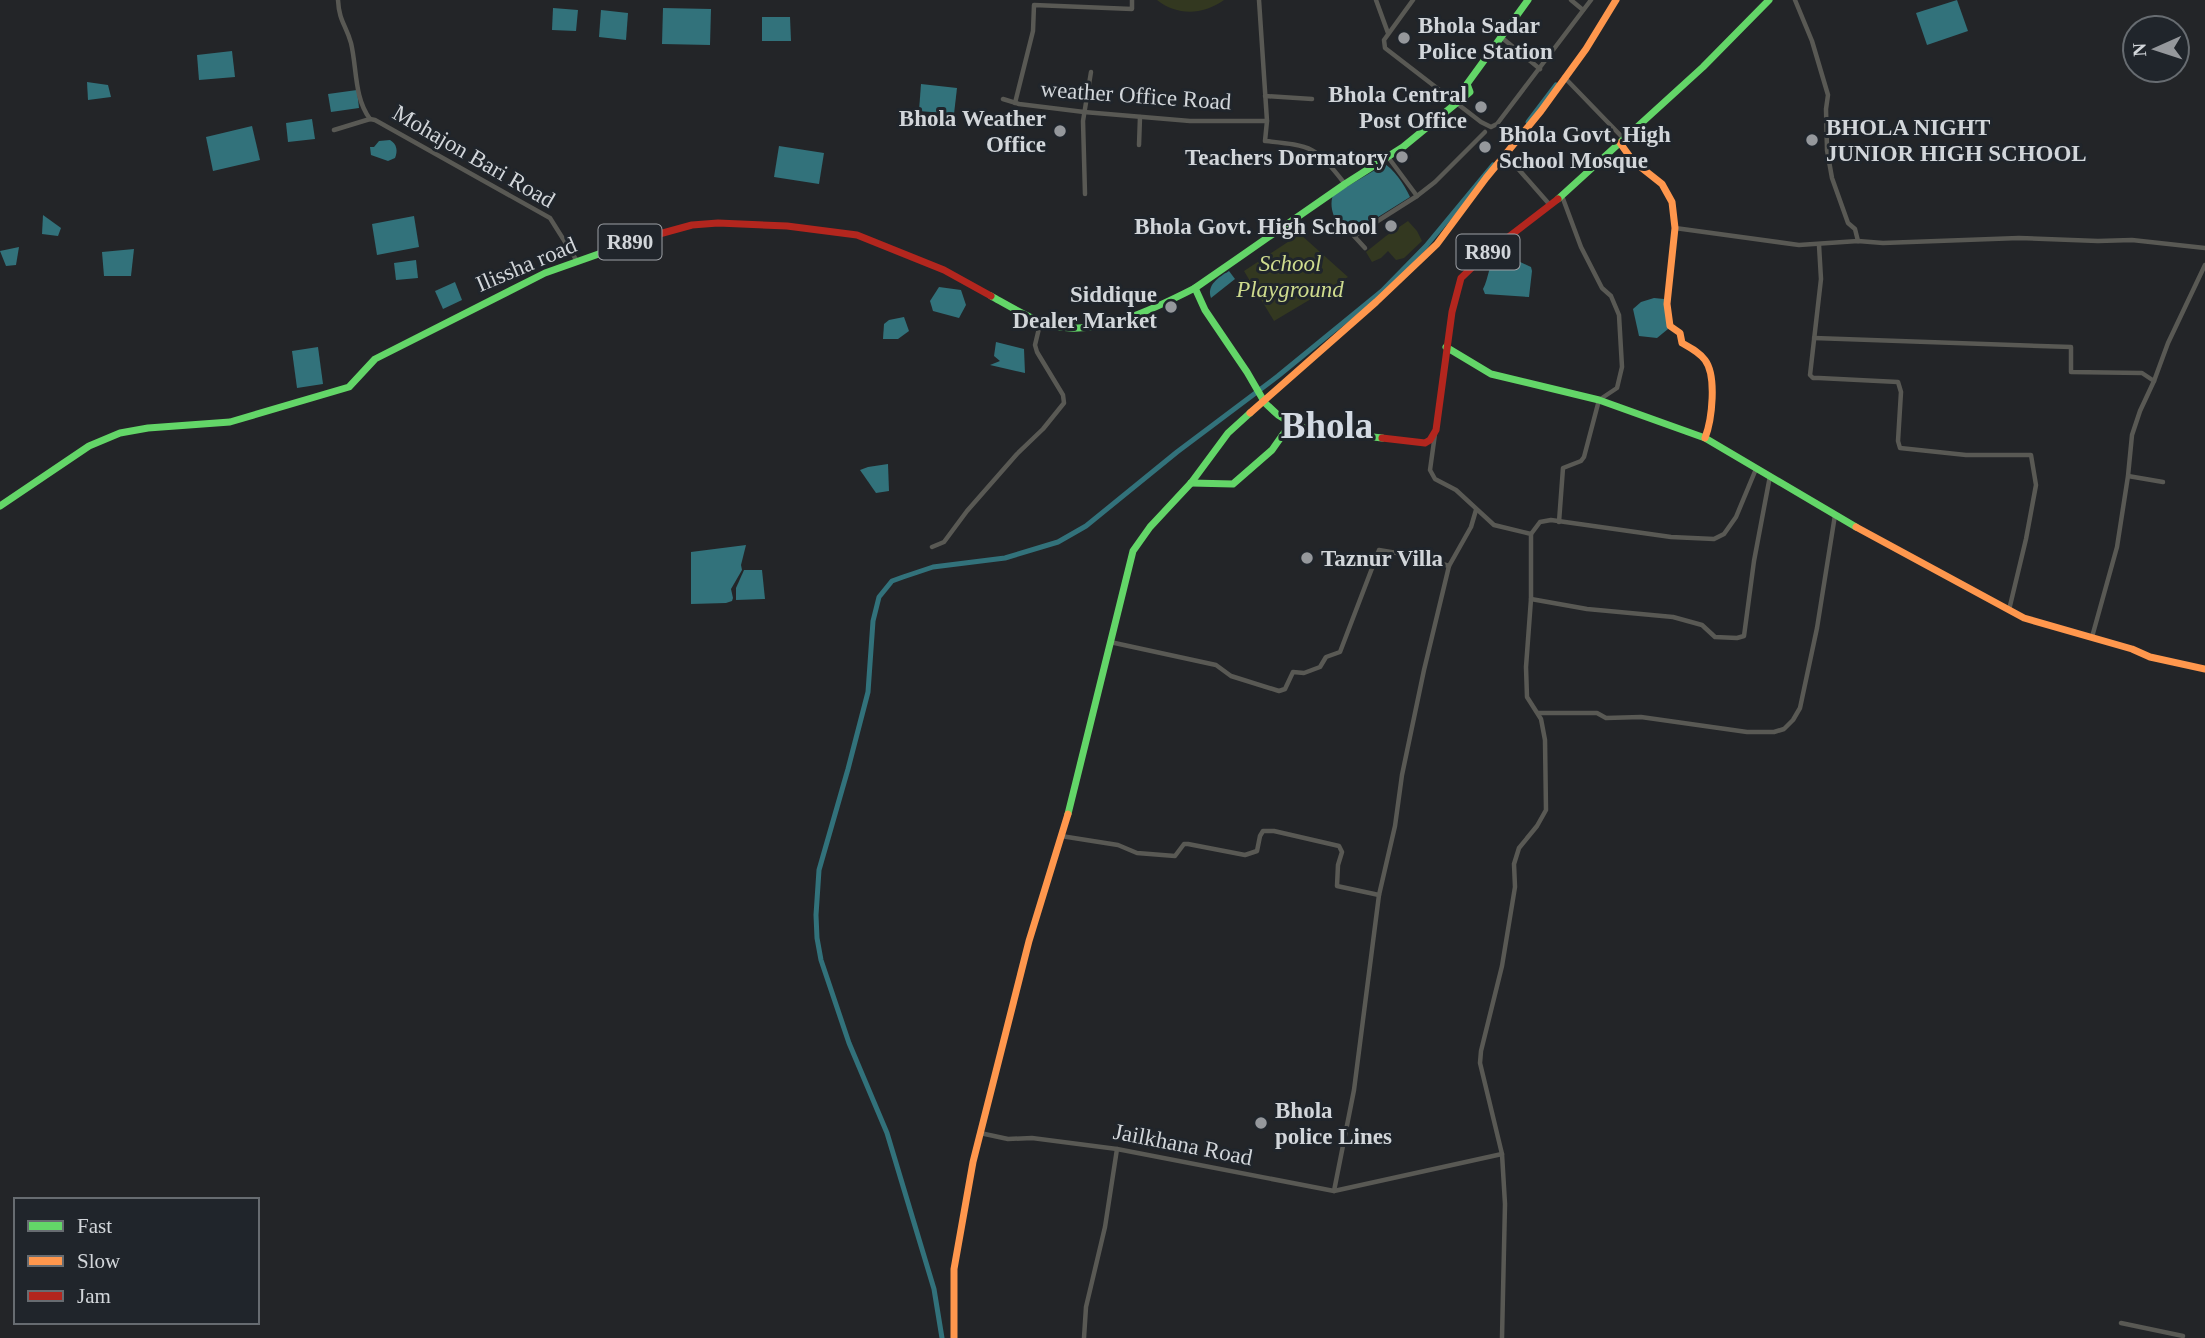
<svg xmlns="http://www.w3.org/2000/svg" width="2205" height="1338" font-family="'Times New Roman',serif">
	<rect width="100%" height="100%" fill="#232528"/>
	<!-- green -->
	<g fill="#333820">
		<path d="M1157 0H1224C1203 15 1177 16 1157 0Z"/>
		<path d="M1408 221 1417 231 1422 241 1404 258 1396 260 1388 251 1381 258 1372 262 1366 252 1386 236Z"/>
		<path d="M1300 234 1348 277 1274 321 1244 271Z"/>
	</g>
	<!-- water -->
	<g fill="#32727b">
		<path d="M1957 0 1968 31 1927 45 1916 13Z"/>
		<path d="M553 8 578 10 576 31 552 30Z"/>
		<path d="M663 8 711 9 710 45 662 44Z"/>
		<path d="M601 10 628 13 626 40 599 37Z"/>
		<path d="M762 17H790L791 41H762Z"/>
		<path d="M232 51 235 77 199 80 197 55Z"/>
		<path d="M87 82 108 85 111 97 88 100Z"/>
		<path d="M921 84 957 88 954 114 919 111Z"/>
		<path d="M357 90 359 108 331 112 328 94Z"/>
		<path d="M312 119 315 139 288 142 286 123Z"/>
		<path d="M252 126 260 160 213 171 206 137Z"/>
		<path d="M390 140C397 144 398 151 395 158L388 161 371 155 370 147H374L379 141Z"/>
		<path d="M779 146 824 153 819 184 774 177Z"/>
		<path d="M1382 162C1394 169 1404 184 1410 197L1359 229C1340 237 1327 211 1333 195L1375 170Z"/>
		<path d="M43 215 61 228 58 236 42 234Z"/>
		<path d="M414 216 419 247 377 255 372 224Z"/>
		<path d="M19 247 16 265 6 266 0 251Z"/>
		<path d="M134 249 131 276H104L102 252Z"/>
		<path d="M416 260 418 278 396 280 394 263Z"/>
		<path d="M1518 261 1531 267 1532 271 1529 297 1485 294 1483 289C1486 283 1487 278 1489 271 1492 264 1510 264 1518 261Z"/>
		<path d="M1229 271 1235 279 1211 298C1206 285 1219 277 1229 271Z"/>
		<path d="M455 282 462 300 443 309 435 291Z"/>
		<path d="M939 287 961 290 966 305 959 318 933 311 930 301Z"/>
		<path d="M1654 298 1664 299 1668 329 1657 338 1639 336 1633 309 1641 302Z"/>
		<path d="M904 317 909 331 898 339H883L884 324 889 320Z"/>
		<path d="M996 342 1024 349 1025 373 990 365 1000 361 994 356Z"/>
		<path d="M318 347 323 384 297 388 292 351Z"/>
		<path d="M888 464 889 491 876 493 860 470 868 467Z"/>
		<path d="M746 545 741 565 742 570 731 589 733 598 732 601 726 603 691 604V552Z"/>
		<path d="M744 570H762L765 599 736 600V588Z"/>
	</g>
	<g fill="none" stroke-linecap="round" stroke-linejoin="round">
		<!-- canal -->
		<g stroke="#32727b" stroke-width="5">
			<path d="M1528 122 1556 85"/>
			<path d="M942 1338 934 1289 887 1133 849 1043 821 960 817 938 816 915 819 870 848 769 868 692 873 621 879 597 892 581 903 577 933 567 1005 558 1058 542 1086 526 1177 452 1278 376 1382 291 1426 246 1493 165"/>
		</g>
		<!-- street -->
		<g stroke="#595954" stroke-width="4.5">
			<path d="M338 0C339 21 346 25 351 43 357 68 354 98 370 119"/>
			<path d="M1259 0 1267 121 1265 141C1313 146 1315 146 1345 184"/>
			<path d="M1376 0 1388 33"/>
			<path d="M1413 0 1384 40 1385 48 1481 122 1491 127 1497 124 1591 0"/>
			<path d="M1571 0 1583 10"/>
			<path d="M1795 0 1812 41 1828 95 1826 109 1827 150 1832 178 1848 223 1855 229 1858 241"/>
			<path d="M1501 37 1540 69"/>
			<path d="M1564 77 1624 139"/>
			<path d="M1265 96 1312 99"/>
			<path d="M1003 99 1019 104 1084 112 1190 121H1267"/>
			<path d="M1015 103 1033 31 1034 5 1132 9V0"/>
			<path d="M334 130 370 119 375 120 550 218 577 261"/>
			<path d="M1139 145 1140 117"/>
			<path d="M1506 155 1550 205"/>
			<path d="M1085 194 1083 121 1091 72"/>
			<path d="M1417 196 1435 182 1485 132"/>
			<path d="M1675 228 1799 245 1858 241 1883 243 2019 238 2098 241 2132 240 2205 248"/>
			<path d="M1819 245 1821 279 1810 375 1813 378H1819L1898 382 1901 392 1898 441 1900 448 1966 455H2031L2036 485 2026 539 2009 610"/>
			<path d="M1365 248 1354 236 1417 196 1388 157"/>
			<path d="M1814 338 2071 347V372L2142 373 2154 381"/>
			<path d="M1435 434 1430 470 1435 479 1456 490 1494 525 1531 534V599L1526 667 1527 697 1541 719 1545 740 1546 810 1537 826 1519 848 1514 864 1515 887 1502 966 1481 1051 1480 1063 1502 1154 1505 1204 1502 1338"/>
			<path d="M2128 476 2163 482"/>
			<path d="M1559 522 1563 468 1581 461 1584 457 1599 400 1617 388 1622 367 1619 315 1611 296 1602 288 1581 247 1562 196"/>
			<path d="M1531 534 1540 522 1551 520 1671 537 1714 539 1724 534 1736 517 1756 469"/>
			<path d="M932 547 944 542 967 511 1017 454 1043 429 1064 403 1063 395 1037 352 1035 345 1041 320"/>
			<path d="M1531 599 1587 609 1673 617 1702 625 1715 637 1737 638 1744 636 1754 561 1770 476"/>
			<path d="M2092 637 2117 547 2128 476 2132 435 2140 411 2154 381 2168 343 2205 265"/>
			<path d="M1110 642 1216 665 1231 676 1279 691 1285 689 1293 672 1304 673 1320 667 1326 657 1340 652 1379 550 1420 557 1449 566"/>
			<path d="M1538 713H1597L1606 718 1641 717 1747 732H1774L1784 729 1793 720 1800 708 1817 628 1835 515"/>
			<path d="M1061 836 1118 845 1137 853 1175 856 1184 844H1188L1245 855 1257 851 1260 836 1263 831H1274L1339 846 1342 852 1338 865 1337 886 1379 895"/>
			<path d="M980 1133 1008 1139 1032 1138 1117 1149 1334 1191 1502 1154"/>
			<path d="M1334 1191 1354 1090 1379 895 1395 826 1402 775 1424 670 1449 566 1471 527 1476 510"/>
			<path d="M2121 1323 2183 1336"/>
			<path d="M1084 1338 1086 1307 1105 1227 1117 1149"/>
		</g>
		<!-- fast -->
		<g stroke="#63d668" stroke-width="7">
			<path d="M1558 199 1703 67 1769 0"/>
			<path d="M1195 288 1345 184 1403 147 1470 92 1467 84 1528 0"/>
			<path d="M991 296C1009 306 1032 320 1050 325 1096 338 1156 308 1195 288L1205 310 1247 372 1265 403 1278 415 1291 423 1311 430 1382 438"/>
			<path d="M1446 347 1491 374 1599 400 1705 438 1856 527"/>
			<path d="M1191 483 1233 484 1272 450 1291 423"/>
			<path d="M0 506 89 446 120 433 148 428 230 422 349 387 375 359 545 273 641 239"/>
			<path d="M1068 814 1133 551 1150 527 1191 483 1228 433 1250 413"/>
		</g>
		<!-- slow -->
		<g stroke="#ff974d" stroke-width="7">
			<path d="M1620 143 1633 161 1662 184 1672 202 1675 228 1667 304 1670 326 1680 333 1682 343C1691 348 1699 352 1705 360 1717 376 1712 420 1705 438"/>
			<path d="M1250 413 1376 302 1437 244 1486 178 1541 111 1586 49 1616 0"/>
			<path d="M1856 527 2024 618 2132 649 2150 657 2205 669"/>
			<path d="M954 1338V1269L973 1162 1029 941 1068 814"/>
		</g>
		<!-- jam -->
		<g stroke="#b3261e" stroke-width="7">
			<path d="M641 239 692 225 718 223 787 226 857 235 944 270 991 296"/>
			<path d="M1382 438 1425 443 1430 440 1436 430 1452 312 1461 278 1485 255 1558 199"/>
		</g>
	</g>
	<!-- markers -->
	<g fill="#95989c" stroke="#20252b" stroke-width="2.5">
		<circle cx="1404" cy="38" r="7"/>
		<circle cx="1481" cy="107" r="7"/>
		<circle cx="1060" cy="131" r="7"/>
		<circle cx="1812" cy="140" r="7"/>
		<circle cx="1485" cy="147" r="7"/>
		<circle cx="1402" cy="157" r="7"/>
		<circle cx="1391" cy="226" r="7"/>
		<circle cx="1171" cy="307" r="7"/>
		<circle cx="1307" cy="558" r="7"/>
		<circle cx="1261" cy="1123" r="7"/>
	</g>
	<g text-anchor="middle" stroke-width="6" stroke-linejoin="round" paint-order="stroke">
		<!-- shield labels -->
		<g fill="#20252b" stroke="#9da1a6" stroke-width="2">
			<rect x="598.5" y="224.5" width="63" height="35" rx="5"/>
			<rect x="1456.5" y="234.5" width="63" height="35" rx="5"/>
		</g>
		<g font-size="21" font-weight="bold" fill="#d2d6da">
			<text x="630" y="249">R890</text>
			<text x="1488" y="259">R890</text>
		</g>
		<!-- poi labels -->
		<g font-size="23" font-weight="bold" fill="#d2d6da" stroke="#20252b" text-anchor="start">
			<text x="1418" y="33">Bhola Sadar<tspan x="1418" dy="26">Police Station</tspan></text>
			<text x="1467" y="102" text-anchor="end">Bhola Central<tspan x="1467" dy="26">Post Office</tspan></text>
			<text x="1046" y="126" text-anchor="end">Bhola Weather<tspan x="1046" dy="26">Office</tspan></text>
			<text x="1826" y="135">BHOLA NIGHT<tspan x="1826" dy="26">JUNIOR HIGH SCHOOL</tspan></text>
			<text x="1499" y="142">Bhola Govt. High<tspan x="1499" dy="26">School Mosque</tspan></text>
			<text x="1388" y="165" text-anchor="end">Teachers Dormatory</text>
			<text x="1377" y="234" text-anchor="end">Bhola Govt. High School</text>
			<text x="1157" y="302" text-anchor="end">Siddique<tspan x="1157" dy="26">Dealer Market</tspan></text>
			<text x="1321" y="566">Taznur Villa</text>
			<text x="1275" y="1118">Bhola<tspan x="1275" dy="26">police Lines</tspan></text>
		</g>
		<!-- street labels -->
		<g font-size="23" fill="#d2d6da" stroke="#20252b">
			<text transform="translate(1136 95) rotate(4)" y="8">weather Office Road</text>
			<text transform="translate(474 156) rotate(30)" y="8">Mohajon Bari Road</text>
			<text transform="translate(526 264) rotate(-23)" y="8">Ilissha road</text>
			<text transform="translate(1183 1144) rotate(11)" y="8">Jailkhana Road</text>
		</g>
		<!-- park labels -->
		<g font-size="23" font-style="italic" fill="#cedb8e" stroke="#20252b">
			<text x="1290" y="271">School<tspan x="1290" dy="26">Playground</tspan></text>
		</g>
		<!-- town labels -->
		<g font-size="37" font-weight="bold" fill="#d3dae3" stroke="#20252b">
			<text x="1327" y="438">Bhola</text>
		</g>
	</g>
	<!-- legend -->
	<rect x="14" y="1198" width="245" height="126" fill="#20252b" stroke="#676c71" stroke-width="2"/>
	<rect x="28" y="1221" width="35" height="10" fill="#63d668" stroke="#676c71" stroke-width="2"/>
	<text x="77" y="1233" font-size="21" fill="#d2d6da">Fast</text>
	<rect x="28" y="1256" width="35" height="10" fill="#ff974d" stroke="#676c71" stroke-width="2"/>
	<text x="77" y="1268" font-size="21" fill="#d2d6da">Slow</text>
	<rect x="28" y="1291" width="35" height="10" fill="#b3261e" stroke="#676c71" stroke-width="2"/>
	<text x="77" y="1303" font-size="21" fill="#d2d6da">Jam</text>
	<!-- north arrow -->
	<g transform="translate(2156 49) rotate(267)"><circle r="33" fill="#20252b" stroke="#676c71" stroke-width="2"/>
	<path d="M0-5L12 26L0 18L-12 26Z" fill="#95989c"/>
	<text y="-10" font-size="19" font-weight="bold" text-anchor="middle" fill="#d2d6da">N</text>
	</g>
</svg>
